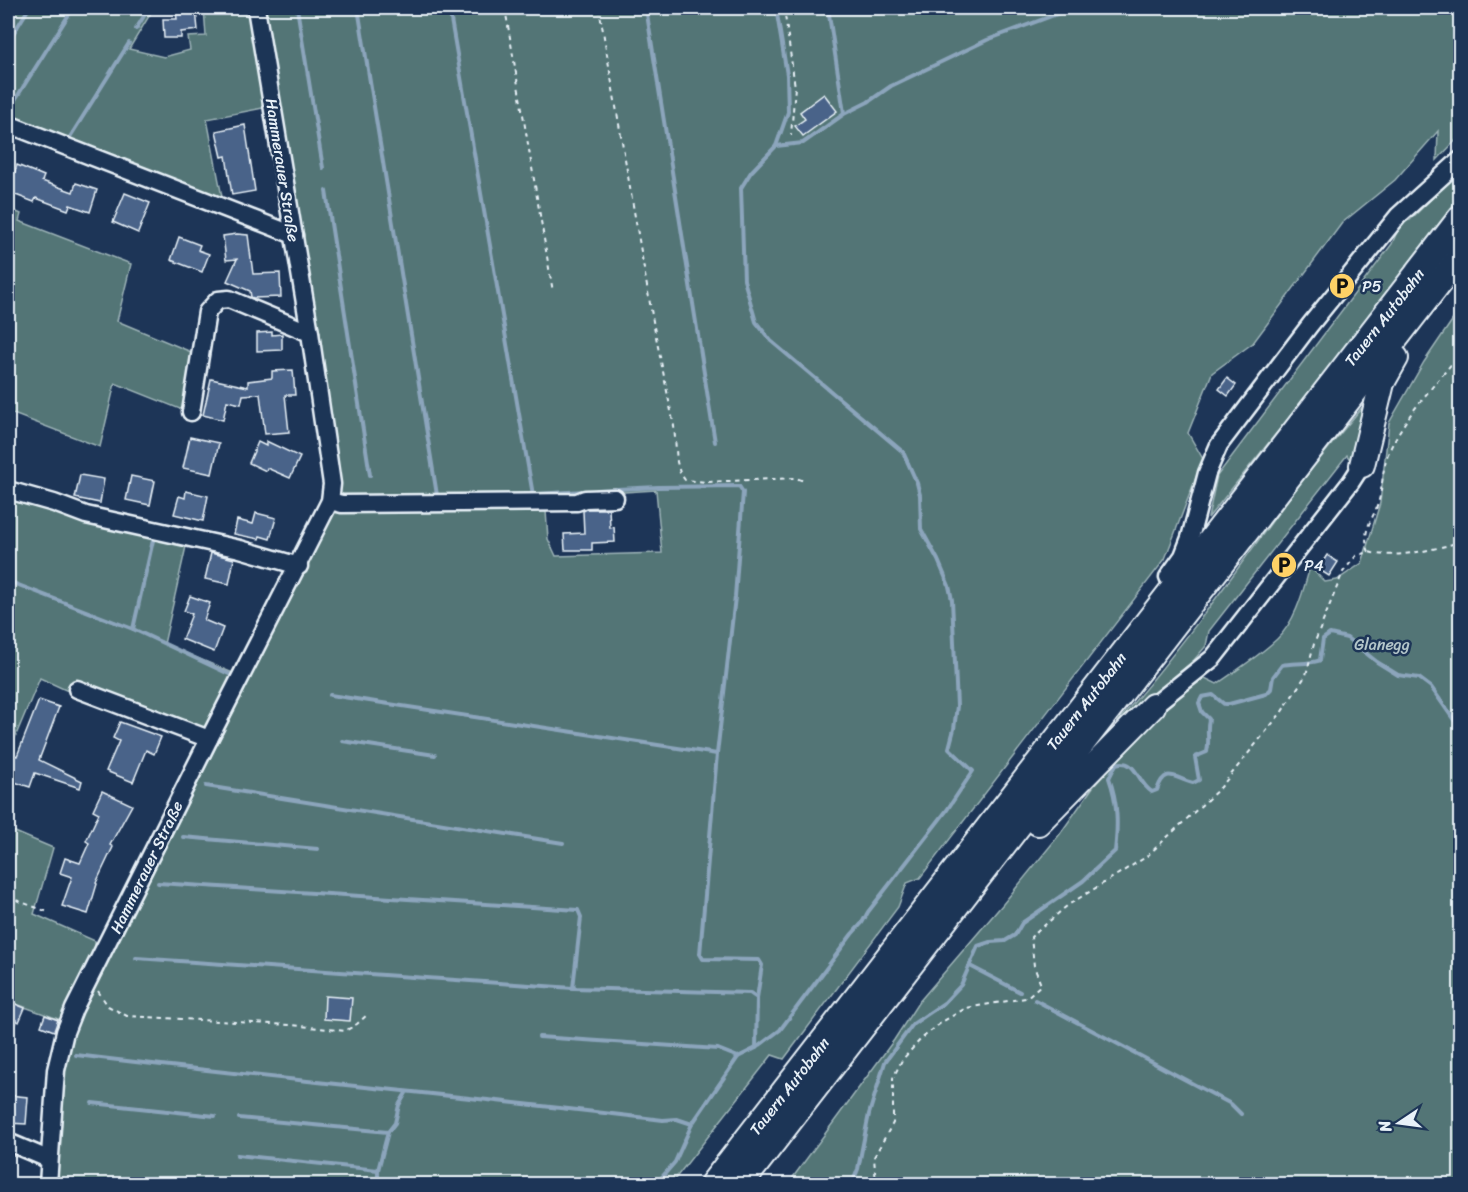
<svg xmlns="http://www.w3.org/2000/svg" width="1468" height="1192" font-family="Sriracha,sans-serif">
	<rect width="100%" height="100%" fill="#1d3557"/>
	<filter id="ink" filterUnits="userSpaceOnUse"><feTurbulence type="fractalNoise" baseFrequency=".0167" numOctaves="2"/><feDisplacementMap in="SourceGraphic" scale="12" xChannelSelector="R" yChannelSelector="G"/><feConvolveMatrix kernelMatrix="1 2 1 2 8 2 1 2 1" color-interpolation-filters="sRGB"/></filter>
	<g filter="url(#ink)">
		<!-- green -->
		<g fill="#527576" stroke="#9db3b7" stroke-width="1.5" fill-rule="evenodd">
			<path d="M8 8H154L129 49 164 57 190 50 188 37 206 36 204 8H252L268 107 207 119 223 202 8 114Z"/>
			<path d="M257 8H1460V136L1437 160 1438 131 1395 180 1342 223 1253 343 1212 373 1188 433 1203 459 1165 559 920 878 907 883 898 907 784 1059 772 1055 671 1184H54L63 1060 72 1033 340 500ZM656 490 662 553 556 556 548 539 545 497Z"/>
			<path d="M1460 170V196L1308 394 1208 518 1217 476 1392 244 1401 222 1410 220Z"/>
			<path d="M8 208 21 214 19 221 131 264 117 321 196 354 186 405 180 409 115 383 100 447 8 412Z"/>
			<path d="M1460 309V1184H788L894 1040 918 1003 1003 904 1060 834 1093 787 1146 727 1176 698 1205 678 1217 684C1237 670 1259 656 1277 639 1296 621 1303 591 1310 567L1325 582 1337 580 1362 563 1380 503 1389 423 1424 362Z"/>
			<path d="M1369 399 1352 463 1347 455 1209 631 1206 646 1194 660 1146 701 1117 722C1176 655 1228 582 1281 509 1309 471 1339 435 1369 399Z"/>
			<path d="M8 498 187 542 164 644 235 674 207 732 71 684 68 691 40 678 8 754Z"/>
			<path d="M8 829 53 848 34 914 95 941V949L61 1020 8 1001Z"/>
		</g>
		<g fill="none" stroke-linecap="round" stroke-linejoin="round">
			<!-- stream -->
			<g stroke="#8ca5bc" stroke-width="4">
				<path d="M110 8H111"/>
				<path d="M297 8 323 168"/>
				<path d="M358 8 437 495"/>
				<path d="M411 8H413"/>
				<path d="M449 8 533 495"/>
				<path d="M646 8 715 442"/>
				<path d="M828 8 844 113"/>
				<path d="M136 29 149 8"/>
				<path d="M8 42 29 8"/>
				<path d="M8 111 73 8"/>
				<path d="M70 137 129 43"/>
				<path d="M776 146 803 143 844 114 868 102 891 86 987 40 1073 8"/>
				<path d="M326 191 370 475"/>
				<path d="M597 490 658 487 739 486 743 492 735 597 717 754 700 954 703 959 759 960 762 965 757 998 756 1048"/>
				<path d="M537 494 584 491"/>
				<path d="M426 495H464"/>
				<path d="M8 581 133 629 231 675"/>
				<path d="M133 629 154 536"/>
				<path d="M330 695 717 754"/>
				<path d="M342 741 435 755"/>
				<path d="M206 786 563 843"/>
				<path d="M183 837 318 849"/>
				<path d="M158 883 578 910 581 917 573 988"/>
				<path d="M136 958 573 988 750 993 757 998"/>
				<path d="M970 966 1020 992"/>
				<path d="M1035 1000 1231 1104 1241 1114"/>
				<path d="M539 1037 718 1049 738 1057"/>
				<path d="M76 1055C272 1079 468 1096 663 1120L677 1119 692 1124"/>
				<path d="M92 1103 215 1116"/>
				<path d="M239 1118 388 1132"/>
				<path d="M237 1155 378 1170"/>
				<path d="M378 1184V1170L388 1132 395 1123 399 1105 406 1093"/>
				<path d="M656 1184 675 1162 692 1124 738 1057 756 1048 780 1030 852 934 862 923 868 912 947 810 973 771 949 748 954 729 957 706 952 600 949 586 938 560 921 529 920 495 917 483 903 452 771 341 756 322 744 280 741 188 751 172 776 146 788 112 787 75 776 8"/>
				<path d="M852 1184 858 1169 869 1114 885 1062 913 1024 944 1003 961 985 978 946 990 942 1005 941 1015 935 1022 923 1083 881 1115 851C1118 825 1118 803 1109 778L1116 764C1137 758 1137 783 1152 792L1157 790C1166 765 1175 779 1193 783L1199 780 1195 757 1207 752C1210 740 1206 731 1209 719L1202 712 1199 703 1202 697 1213 695 1224 704H1229L1266 694 1271 689 1273 677 1282 665C1292 663 1314 664 1320 660L1323 639 1330 634 1347 638 1377 662 1398 675 1419 678 1431 687 1454 720 1460 725"/>
			</g>
		</g>
		<!-- building -->
		<g fill="#4a6489" stroke="#e8f1f8" stroke-width="1.5">
			<path d="M196 10 198 30 181 32V38H164L163 19H177L176 11Z"/>
			<path d="M824 94 837 111 803 136 795 126 805 119 800 112Z"/>
			<path d="M245 125 255 191 232 195 226 156 222 157 216 131Z"/>
			<path d="M17 165 44 176 42 181 73 192 76 183 97 190 90 212 70 205 68 210 36 198 34 202 8 192Z"/>
			<path d="M125 193 150 203 138 233 113 222Z"/>
			<path d="M237 234 248 235 253 274 280 273 281 297 253 298 251 297 250 291 227 281 237 259 226 260 223 236Z"/>
			<path d="M179 237 200 245 198 250 209 254 202 272 171 260Z"/>
			<path d="M272 332V335L282 334V350L257 351V333Z"/>
			<path d="M293 370 295 395H285L289 432 265 434 260 394 243 395 241 404 227 401 223 420 203 415 211 379 248 387V381L272 378V371Z"/>
			<path d="M1227 378 1236 385 1228 396 1219 389Z"/>
			<path d="M190 437 219 443 212 474 183 468Z"/>
			<path d="M266 441 300 457 290 478 267 468 266 471 249 463 258 442 266 446Z"/>
			<path d="M80 475 104 479 100 503 75 498Z"/>
			<path d="M131 476 155 481 150 505 126 500Z"/>
			<path d="M186 491 208 496 203 521 174 514 179 496 185 498Z"/>
			<path d="M587 509H609L610 528 614 527 615 542 592 543V550H565L564 534 584 533 583 511Z"/>
			<path d="M256 513 276 518 270 539 260 536 259 539 234 534 237 520 253 524Z"/>
			<path d="M211 553 234 559 229 584 205 579Z"/>
			<path d="M1327 555 1338 562 1329 576 1318 569Z"/>
			<path d="M190 596 210 603 204 620 223 628 214 652 182 639 192 614 184 611Z"/>
			<path d="M39 700 59 707 39 760 82 781 80 788 35 773 30 787 8 780 15 755 17 756Z"/>
			<path d="M120 722 161 737 154 754 146 750 133 782 106 771 119 741 113 738Z"/>
			<path d="M102 791 132 805 110 845 113 847 96 883 97 884 88 914 62 906 72 877 60 873 65 858 80 863 89 843 86 841 99 813 93 810Z"/>
			<path d="M325 996 352 998 350 1021 324 1019Z"/>
			<path d="M8 1001 25 1008 19 1022 16 1020 9 1040Z"/>
			<path d="M45 1015 58 1020 54 1031 41 1026Z"/>
			<path d="M8 1095 28 1097 26 1124 8 1123Z"/>
		</g>
		<g fill="none" stroke-linecap="round" stroke-linejoin="round">
			<!-- minor casing -->
			<g stroke="#e8f1f8" stroke-width="21">
				<g id="minor">
					<path d="M8 124 294 235"/>
					<path d="M191 412 207 312 218 300 229 299 310 333"/>
					<path d="M8 490 54 503 86 515 240 549 299 566"/>
					<path d="M330 501 342 504 577 502 585 499 615 498"/>
					<path d="M1168 577 1183 556 1190 538 1207 473 1219 445 1310 325 1398 216 1460 160"/>
					<path d="M77 689 209 739"/>
					<path d="M1153 706 1213 658 1351 482 1362 465"/>
					<path d="M8 1142 48 1159"/>
					<path d="M48 1184 56 1070 65 1032 74 1009 209 739 330 501 332 484 310 333 256 8"/>
				</g>
			</g>
			<!-- highway casing -->
			<g stroke="#e8f1f8" stroke-width="28">
				<g id="highway">
					<path d="M1362 465 1382 383 1396 358"/>
					<path d="M1038 823 1153 706"/>
					<path d="M712 1184 1460 218"/>
					<path d="M741 1184 1460 256"/>
				</g>
			</g>
			<!-- path -->
			<g stroke="#e8f1f8" stroke-width="2" stroke-dasharray="4.5 4.5" stroke-linecap="butt">
				<path d="M505 8 553 292"/>
				<path d="M599 8 654 327 674 426 677 462 680 473 685 480 706 482 796 478 804 481"/>
				<path d="M784 8 795 87 791 135"/>
				<path d="M1369 552C1360 529 1374 520 1379 500 1383 485 1382 469 1388 454 1404 415 1435 386 1460 353"/>
				<path d="M8 897 48 912"/>
				<path d="M98 991 108 1006 127 1016 292 1025 345 1031 357 1024 367 1015"/>
				<path d="M876 1184 874 1157 893 1123V1078L902 1060 921 1039 942 1022 966 1008 1026 998 1041 985 1034 966 1031 937 1068 905 1146 857 1221 787 1281 713 1306 675 1314 644 1343 572 1356 556 1369 552C1393 560 1435 549 1460 542"/>
			</g>
			<!-- minor -->
			<use href="#minor" stroke="#1d3557" stroke-width="16"/>
			<!-- highway -->
			<use href="#highway" stroke="#1d3557" stroke-width="24"/>
		</g>
	</g>
	<!-- icons -->
	<defs>
		<g id="parking-disc" transform="scale(1.35)"><circle r="9.5" fill="#ffd166" stroke="#1d3557"/><path d="M-3.5-5.5H1a3.5 3.5 0 0 1 0 7H-1V5.5H-3.5ZM-1-3.4V-.6H.8a1.4 1.4 0 0 0 0-2.8Z" fill="#111"/></g>
	</defs>
	<g fill-rule="evenodd">
		<use href="#parking-disc" x="1342" y="286"/>
		<use href="#parking-disc" x="1284" y="565"/>
	</g>
	<g text-anchor="middle" stroke-width="5" stroke-linejoin="round" paint-order="stroke">
		<!-- street labels -->
		<g font-size="16" fill="#e8f1f8" stroke="#1d3557">
			<text transform="translate(283 170) rotate(81)" y="6">Hammerauer Straße</text>
			<text transform="translate(1384 317) rotate(-52)" y="6">Tauern Autobahn</text>
			<text transform="translate(1086 701) rotate(-52)" y="6">Tauern Autobahn</text>
			<text transform="translate(146 867) rotate(-64)" y="6">Hammerauer Straße</text>
			<text transform="translate(789 1086) rotate(-52)" y="6">Tauern Autobahn</text>
		</g>
		<!-- poi labels -->
		<g font-size="16" fill="#e8f1f8" stroke="#1d3557" text-anchor="start">
			<text x="1362" y="292">P5</text>
			<text x="1304" y="571">P4</text>
		</g>
		<!-- park labels -->
		<g font-size="16" fill="#b4c6ca" stroke="#1d3557">
			<text x="1382" y="650">Glanegg</text>
		</g>
	</g>
	<!-- margin -->
	<rect width="1468" height="1192" fill="none" stroke="#1d3557" stroke-width="30"/>
	<rect x="15" y="15" width="1438" height="1162" fill="none" stroke="#e8f1f8" stroke-width="2" filter="url(#ink)"/>
	<!-- north arrow -->
	<g transform="translate(1399 1123) rotate(257)" stroke="#1d3557" stroke-width="4.5" paint-order="stroke">
	<path d="M0-4.5L10 22L0 15L-10 22Z" fill="#e8f1f8"/>
	<text y="-9" font-size="16" font-weight="bold" text-anchor="middle" fill="#e8f1f8">N</text>
	</g>
</svg>
